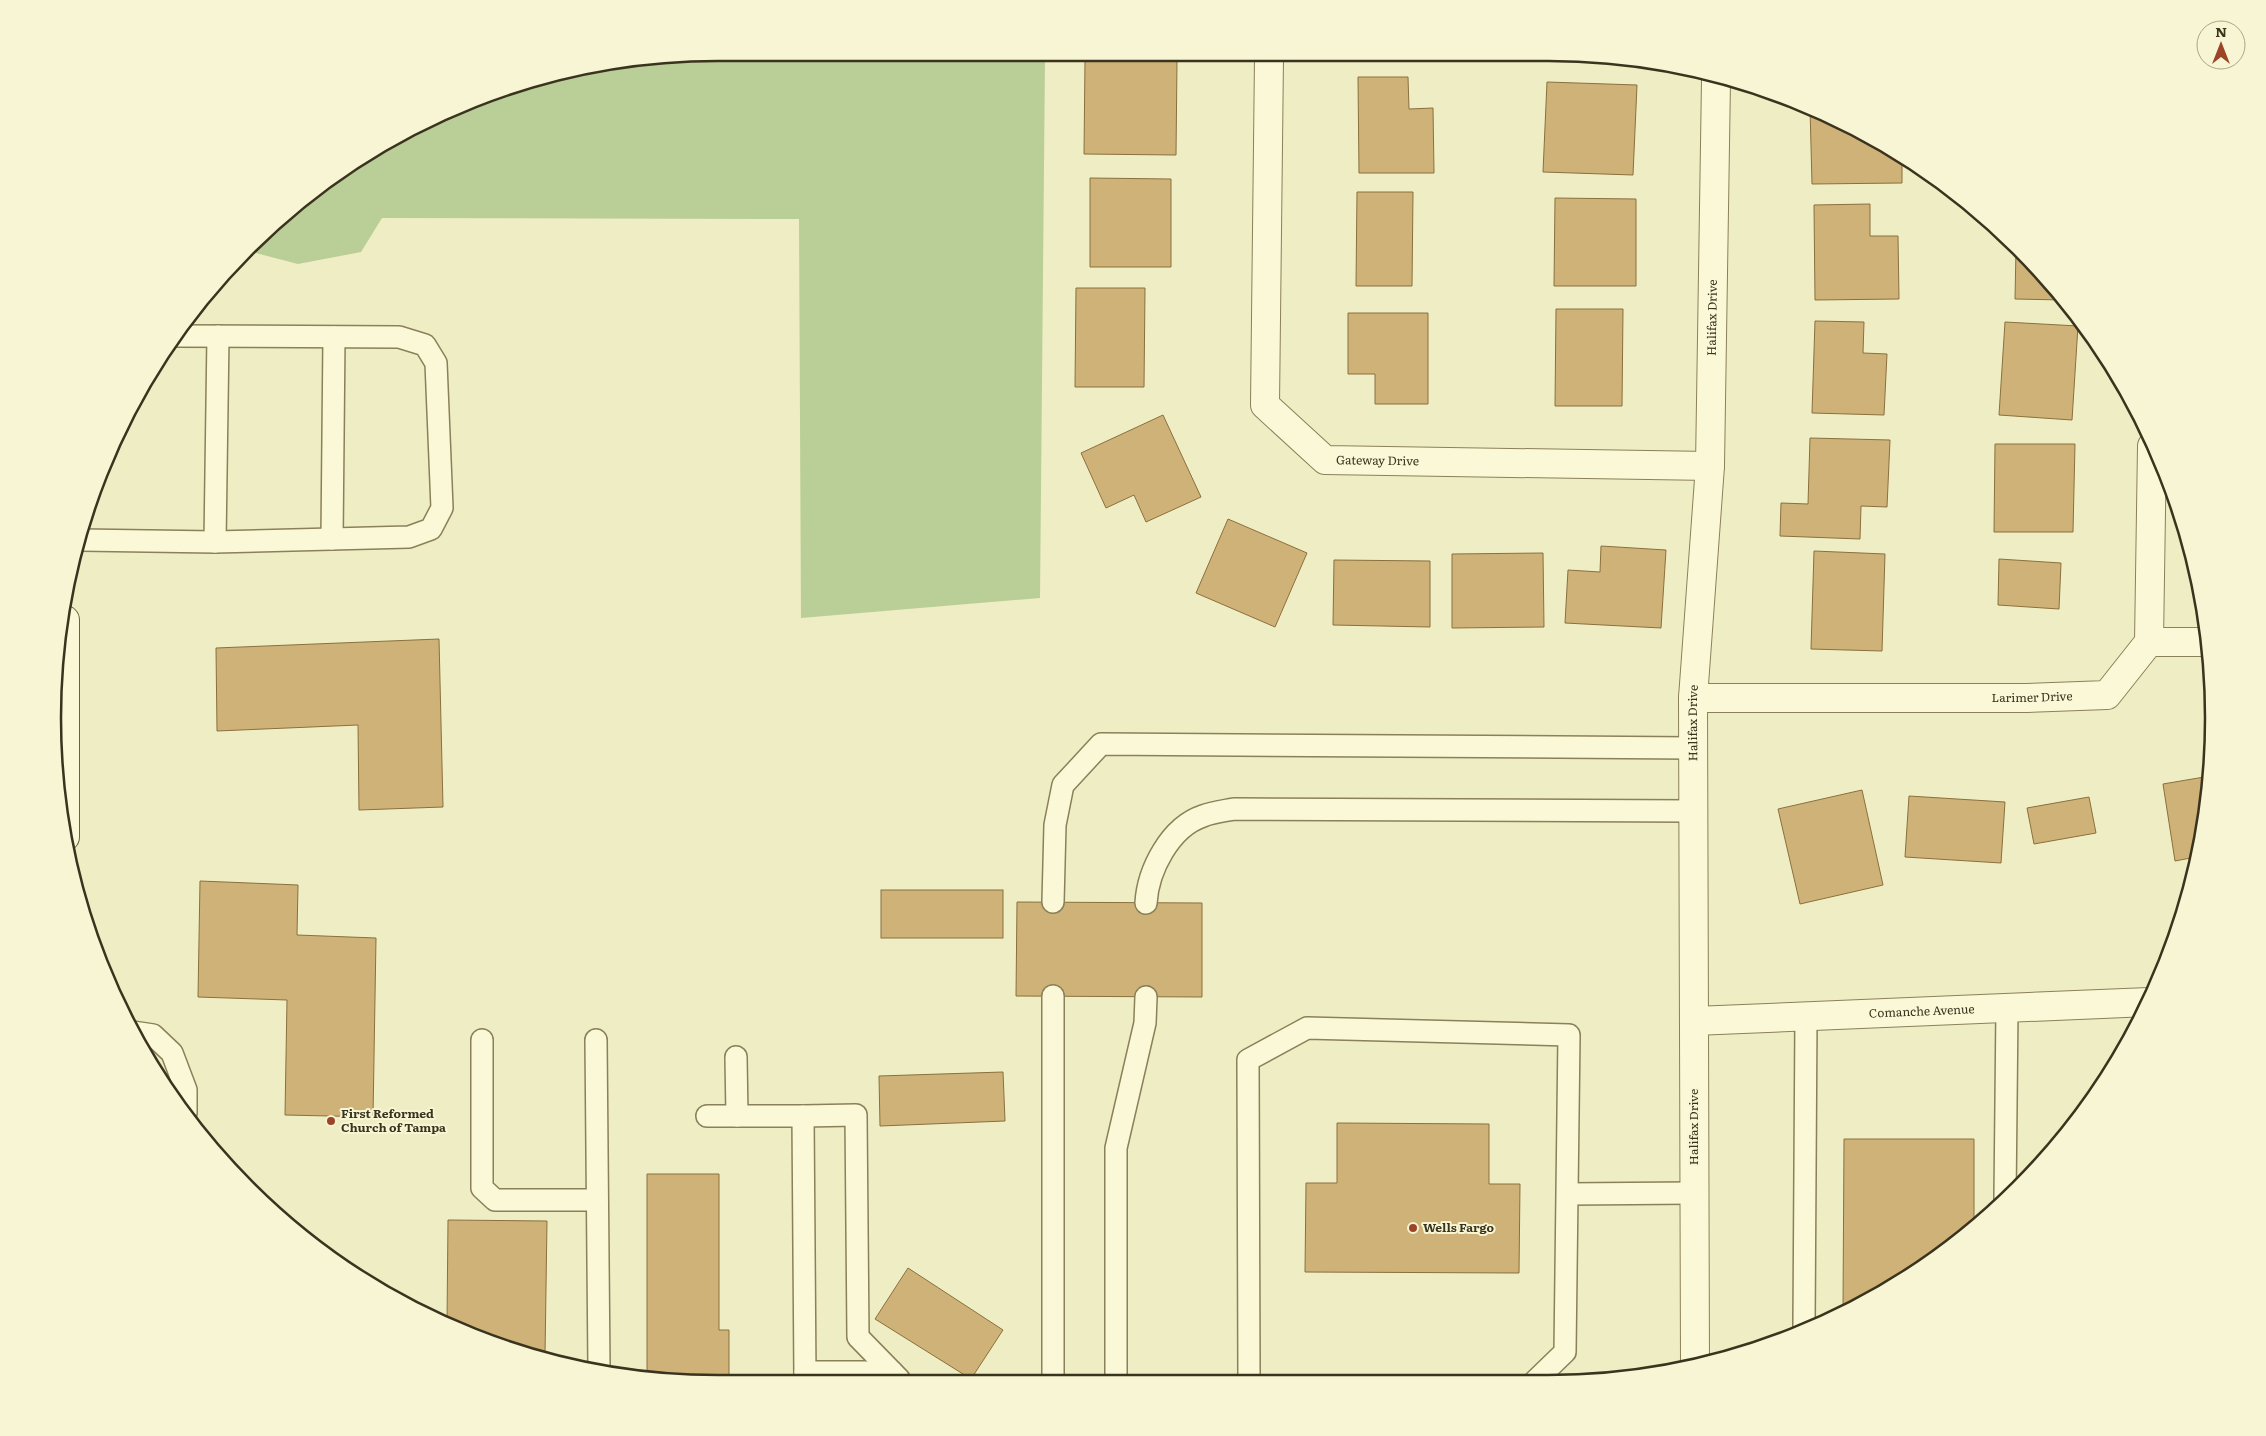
<svg xmlns="http://www.w3.org/2000/svg" width="2266" height="1436" font-family="Literata,serif">
	<rect width="100%" height="100%" fill="#efedc3"/>
	<!-- green -->
	<path fill="#bace97" d="M631 58H1045L1040 598 801 618 799 219 382 218 361 252 298 264 248 251 279 218 348 165 504 88Z"/>
	<!-- building -->
	<g fill="#cfb278" stroke="#8a703e">
		<rect x="1581" y="58" width="53" height="2"/>
		<path d="M1085 59 1177 61 1176 155 1084 154Z"/>
		<path d="M1358 77H1408L1409 109 1433 108 1434 173H1359Z"/>
		<path d="M1547 82 1637 85 1633 175 1543 172Z"/>
		<path d="M1810 108 1902 160V183L1812 184Z"/>
		<path d="M1090 178 1171 179V267H1090Z"/>
		<path d="M1357 192H1413L1412 286H1356Z"/>
		<path d="M1555 198 1636 199V286H1554Z"/>
		<path d="M1870 204V236H1898L1899 299 1815 300 1814 205Z"/>
		<path d="M2016 249 2049 279 2063 300 2015 299Z"/>
		<path d="M1076 288H1145L1144 387H1075Z"/>
		<path d="M1556 309H1623L1622 406H1555Z"/>
		<path d="M1348 313H1428V404H1375V374H1348Z"/>
		<path d="M1815 321 1864 322 1863 353 1887 354 1884 415 1812 413Z"/>
		<path d="M2005 322 2078 326 2072 420 1999 415Z"/>
		<path d="M1163 415 1201 497 1146 522 1134 495 1106 508 1081 453Z"/>
		<path d="M1810 438 1890 440 1887 507 1861 506 1860 539 1780 536 1781 503 1808 504Z"/>
		<path d="M1995 444H2075L2073 532H1994Z"/>
		<path d="M1228 519 1307 553 1275 627 1196 593Z"/>
		<path d="M1601 546 1666 550 1661 628 1565 623 1568 570 1600 572Z"/>
		<path d="M1814 551 1885 554 1882 651 1811 649Z"/>
		<path d="M1543 553 1544 627 1452 628V554Z"/>
		<path d="M1999 559 2061 563 2059 609 1998 605Z"/>
		<path d="M1334 560 1430 561V627L1333 625Z"/>
		<path d="M439 639 443 807 359 810 358 725 217 731 216 648Z"/>
		<path d="M2210 776 2196 857 2175 861 2163 784Z"/>
		<path d="M1862 790 1883 885 1800 904 1778 809Z"/>
		<path d="M1909 796 2005 802 2001 863 1905 857Z"/>
		<path d="M2089 797 2096 833 2034 844 2027 808Z"/>
		<path d="M200 881 298 885 297 935 376 938 373 1117 285 1115 287 1000 198 997Z"/>
		<rect x="881" y="890" width="122" height="48"/>
		<path d="M1017 902 1202 903V997L1016 996Z"/>
		<path d="M1003 1072 1005 1121 880 1126 879 1076Z"/>
		<path d="M1337 1123 1489 1124V1184H1520L1519 1273 1305 1272 1306 1183H1337Z"/>
		<path d="M1844 1139H1974V1228L1880 1294 1843 1310Z"/>
		<path d="M647 1174H719V1330H729V1378H647Z"/>
		<path d="M448 1220 547 1221 545 1355 463 1333 447 1323Z"/>
		<path d="M908 1268 1003 1330 971 1379 875 1319Z"/>
	</g>
	<g fill="none" stroke-linecap="round" stroke-linejoin="round">
		<!-- lane casing -->
		<g stroke="#8a8059" stroke-width="24">
			<g id="lane">
				<path d="M332 539 334 337"/>
				<path d="M81 540 215 542 409 537 431 529 442 508 436 363 425 345 399 337 175 336"/>
				<path d="M215 542 218 336"/>
				<path d="M1053 902 1055 825 1063 785 1101 744 1693 748"/>
				<path d="M1146 903C1148 870 1170 827 1203 816 1213 812 1224 811 1234 809L1693 811"/>
				<path d="M1053 996V1380"/>
				<path d="M133 1032 153 1035 172 1053 186 1090V1113"/>
				<path d="M482 1040V1188L495 1200H597"/>
				<path d="M596 1040 599 1369"/>
				<path d="M736 1057 737 1116"/>
				<path d="M707 1116H803L805 1379"/>
				<path d="M803 1116 856 1115 858 1337 899 1379"/>
				<path d="M1568 1194 1694 1193"/>
				<path d="M2005 1199 2007 1008"/>
				<path d="M1804 1326 1806 1016"/>
				<path d="M805 1372H892"/>
				<path d="M1116 1380V1148L1145 1023 1146 997"/>
				<path d="M1249 1381 1248 1060 1307 1028 1569 1035 1565 1352 1534 1382"/>
			</g>
		</g>
		<!-- street casing -->
		<g stroke="#8a8059" stroke-width="30">
			<g id="street">
				<path id="s1" d="M1269 58 1265 405 1325 460 1710 466"/>
				<path d="M2149 642H2208"/>
				<path id="s2" d="M1693 698H2026L2107 695 2149 642 2152 446"/>
				<path id="s3" d="M1694 1021 2149 1002"/>
				<path id="s4" d="M1695 1365 1693 698 1710 466 1716 80"/>
			</g>
		</g>
		<!-- secondary casing -->
		<g stroke="#6c613d" stroke-width="30">
			<path id="secondary" d="M65 837V620"/>
		</g>
		<!-- lane -->
		<use href="#lane" stroke="#faf8d7" stroke-width="21"/>
		<!-- street -->
		<use href="#street" stroke="#faf8d7" stroke-width="28"/>
		<!-- secondary -->
		<use href="#secondary" stroke="#faf8d7" stroke-width="28"/>
	</g>
	<!-- markers -->
	<g fill="#9b4427" stroke="#f7f5d3" stroke-width="2">
		<circle cx="331" cy="1121" r="5"/>
		<circle cx="1413" cy="1228" r="5"/>
	</g>
	<g text-anchor="middle" stroke-width="4" stroke-linejoin="round" paint-order="stroke">
		<!-- street labels -->
		<g font-size="12" fill="#3a331e" stroke="#f7f5d3">
			<text dy="4" stroke="none"><textPath href="#s4" startOffset="1048">Halifax Drive</textPath></text>
			<text dy="4" stroke="none"><textPath href="#s1" startOffset="481">Gateway Drive</textPath></text>
			<text dy="4" stroke="none"><textPath href="#s2" startOffset="339">Larimer Drive</textPath></text>
			<text dy="4" stroke="none"><textPath href="#s4" startOffset="642">Halifax Drive</textPath></text>
			<text dy="4" stroke="none"><textPath href="#s3" startOffset="228">Comanche Avenue</textPath></text>
			<text transform="translate(1694 1127) rotate(-90)" y="4">Halifax Drive</text>
		</g>
		<!-- poi labels -->
		<g font-size="12" font-weight="bold" fill="#3a331e" stroke="#f7f5d3" text-anchor="start">
			<text x="341" y="1118">First Reformed<tspan x="341" dy="14">Church of Tampa</tspan></text>
			<text x="1423" y="1232">Wells Fargo</text>
		</g>
	</g>
	<!-- crop -->
	<path d="M0 0H2266V1436H0ZM718 61H1548A657 657 0 0 1 2205 718V718A657 657 0 0 1 1548 1375H718A657 657 0 0 1 61 718V718A657 657 0 0 1 718 61Z" fill="#f7f5d3" fill-rule="evenodd"/>
	<path fill="none" stroke="#3a331e" stroke-width="2.5" d="M718 61H1548A657 657 0 0 1 2205 718V718A657 657 0 0 1 1548 1375H718A657 657 0 0 1 61 718V718A657 657 0 0 1 718 61Z"/>
	<!-- north arrow -->
	<g transform="translate(2221 45)"><circle r="24" fill="#f7f5d3" stroke="#aba78b"/>
	<path d="M0-4L9 19L0 12L-9 19Z" fill="#9b4427"/>
	<text y="-8" font-size="14" font-weight="bold" text-anchor="middle" fill="#3a331e">N</text>
	</g>
</svg>
